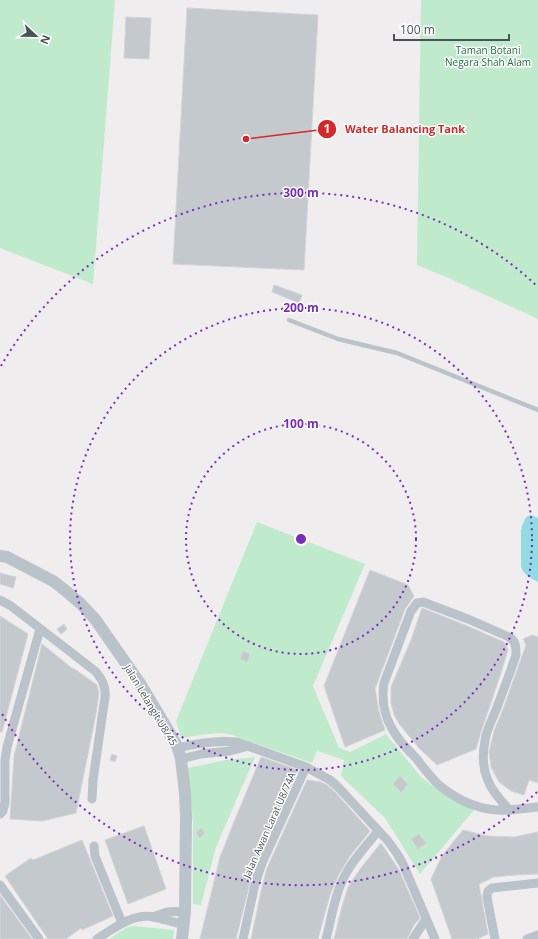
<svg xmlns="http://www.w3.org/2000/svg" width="538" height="939" font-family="'Open Sans',sans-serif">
	<rect width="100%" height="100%" fill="#f0edee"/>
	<!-- green -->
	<g fill="#bfeacb">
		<path d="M0 0H115L93 284 0 248Z"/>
		<path d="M421 0H538V319L451 279 417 265Z"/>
		<path d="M257 522 365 564 313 686 339 748 350 752 386 734 421 777 441 792 474 810 420 874 385 818 341 776 344 760 317 751 312 763 232 735 221 733 208 734 181 738 176 721Z"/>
		<path d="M255 757 216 847 201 905 193 904V822L188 768 226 760Z"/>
		<path d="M133 926 174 930 173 939H109L128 927Z"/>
	</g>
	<!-- water -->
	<path fill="#90dce3" d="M531 515 538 518V582L527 576 523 571 521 567V531L522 526 526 517Z"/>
	<!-- building -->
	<g fill="#c4c9cd" stroke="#d2d4d8">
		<path d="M187 8 318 15 304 270 173 264Z"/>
		<path d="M126 17 151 18 149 59 124 58Z"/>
		<path d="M274 285 302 295 299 303 272 292Z"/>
		<path d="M370 570 408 585 414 596 405 609 375 689 379 712 385 730 345 747 324 686Z"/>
		<path d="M0 573 16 577 13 588 0 584Z"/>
		<path d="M422 608 465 625 504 642 508 650 500 676 481 732 476 749 437 765 419 748 400 725 394 715 391 703V687L411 640Z"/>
		<path d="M0 616 28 634 2 732H0Z"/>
		<path d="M64 624 67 629 61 634 57 629Z"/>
		<path d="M532 635 538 637V783L529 780 524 795 511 791 499 782 491 767 489 752 494 731 502 712 526 645 523 639Z"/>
		<path d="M42 644 73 669V668L97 685 99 693 96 714 76 813 42 821 10 819 14 756Z"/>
		<path d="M243 651 250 654 247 662 240 659Z"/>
		<path d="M112 754 117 756 115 762 110 760Z"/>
		<path d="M261 757 298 770 255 864 254 866 236 939H200L220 857 238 812Z"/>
		<path d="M400 776 408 784 401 792 393 784Z"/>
		<path d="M307 780 321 782 327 785 334 791 370 831 350 856 338 876 330 895 318 939H251L261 891 267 868Z"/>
		<path d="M144 826 166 889 128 904 105 840Z"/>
		<path d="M201 828 205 833 200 838 196 833Z"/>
		<path d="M463 830 487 836 514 837 538 832V874L516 875 494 877 479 884 488 934 477 939H452L431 879 442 856Z"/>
		<path d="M419 834 426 843 418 849 411 839Z"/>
		<path d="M82 840 113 916 82 930 81 928 66 939H48L5 876 31 858 33 860Z"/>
		<path d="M381 843 399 870 420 918 414 925 407 939H334L341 910 348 887 360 869Z"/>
		<path d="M0 895 32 939H0Z"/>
	</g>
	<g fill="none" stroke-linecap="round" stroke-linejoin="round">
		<!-- service -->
		<path stroke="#bac3c9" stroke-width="4.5" d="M289 320 338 339 397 353 538 410"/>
		<!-- minor -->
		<g stroke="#bac3c9" stroke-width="9">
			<path d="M0 600 11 606 95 671C102 679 106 686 105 697L93 780 92 799"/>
			<path d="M423 602 468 619 509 637C516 641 516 647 516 655 510 673 503 691 496 710 492 720 486 731 485 741 479 771 489 790 510 810 484 812 460 802 440 786 431 778 423 767 416 758 409 751 401 743 396 735 385 720 381 701 384 683L411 611 417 603Z"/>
			<path d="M178 748C197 743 217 740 237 742L306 767 330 780 338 787 388 841 398 855 403 864 435 939"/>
			<path d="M181 759 201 754 230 751 249 746"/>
			<path d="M510 810 538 807"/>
			<path d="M0 814 3 811 5 802V760L7 747 40 629"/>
			<path d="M94 846 95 856 122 923"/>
			<path d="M0 885 39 939"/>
			<path d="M153 917 167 912 185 911"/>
			<path d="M97 939C114 928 133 913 154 917 164 919 174 922 184 925"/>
			<path d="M243 939 255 884 262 863 306 767"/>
			<path d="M326 939C332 916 335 891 348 870 356 856 368 844 378 831"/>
			<path d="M413 939 426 919"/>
			<path d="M495 939 487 897 488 891 492 888 538 883"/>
			<path d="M527 939 538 935"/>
		</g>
		<!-- tertiary -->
		<path stroke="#bac3c9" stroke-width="12" d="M0 556 7 557 53 581 66 591 81 604 95 619 141 685 165 725 178 748 181 759 185 793 186 817 185 911 182 939"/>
	</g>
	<!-- distance rings -->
	<g fill="none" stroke="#7b2cbf" stroke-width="2" stroke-dasharray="2 4">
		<circle cx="301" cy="539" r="115"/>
		<circle cx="301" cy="539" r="231"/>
		<path d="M537 792A346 346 0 0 1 1 712M1 366A346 346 0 0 1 537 286"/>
	</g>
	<g text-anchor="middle" stroke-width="3" stroke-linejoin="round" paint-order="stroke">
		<!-- park labels -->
		<g font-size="10" fill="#1f733f" stroke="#fff">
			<text x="488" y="54">Taman Botani<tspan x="488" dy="12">Negara Shah Alam</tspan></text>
		</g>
		<!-- street labels -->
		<g font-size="10" fill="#475359" stroke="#fff">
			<text transform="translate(151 705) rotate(59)" y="4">Jalan Lelangit U8/45</text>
			<text transform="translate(269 825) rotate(-66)" y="4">Jalan Awan Larat U8/74A</text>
		</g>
	</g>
	<circle cx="301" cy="539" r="6" fill="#7b2cbf" stroke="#fff" stroke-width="2"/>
	<g font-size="12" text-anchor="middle" font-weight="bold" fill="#7b2cbf" stroke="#fff" stroke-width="3" stroke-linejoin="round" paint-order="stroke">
		<text x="301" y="197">300 m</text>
		<text x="301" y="312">200 m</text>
		<text x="301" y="428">100 m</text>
	</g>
	<!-- callouts -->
	<path fill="none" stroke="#d62828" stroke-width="1.5" d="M246 139L327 129"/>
	<g fill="#d62828" stroke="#fff" stroke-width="1.5">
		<circle cx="246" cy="139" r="4"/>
		<circle cx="327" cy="129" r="10"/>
	</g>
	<g font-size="12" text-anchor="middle" font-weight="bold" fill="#fff">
		<text x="327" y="133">1</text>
	</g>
	<g font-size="11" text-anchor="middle" font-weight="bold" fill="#d62828" stroke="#fff" stroke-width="3" stroke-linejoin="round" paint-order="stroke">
		<text x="405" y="133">Water Balancing Tank</text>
	</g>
	<!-- north arrow -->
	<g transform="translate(36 36) rotate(112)" stroke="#ffffff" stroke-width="3" paint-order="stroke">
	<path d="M0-3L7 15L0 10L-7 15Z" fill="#475359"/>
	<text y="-6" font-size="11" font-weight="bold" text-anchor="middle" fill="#475359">N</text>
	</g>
	<!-- scale -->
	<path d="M394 34v6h115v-6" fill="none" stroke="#475359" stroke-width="2"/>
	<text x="400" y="34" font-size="12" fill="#475359" stroke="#ffffff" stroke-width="3" paint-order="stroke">100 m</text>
</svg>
